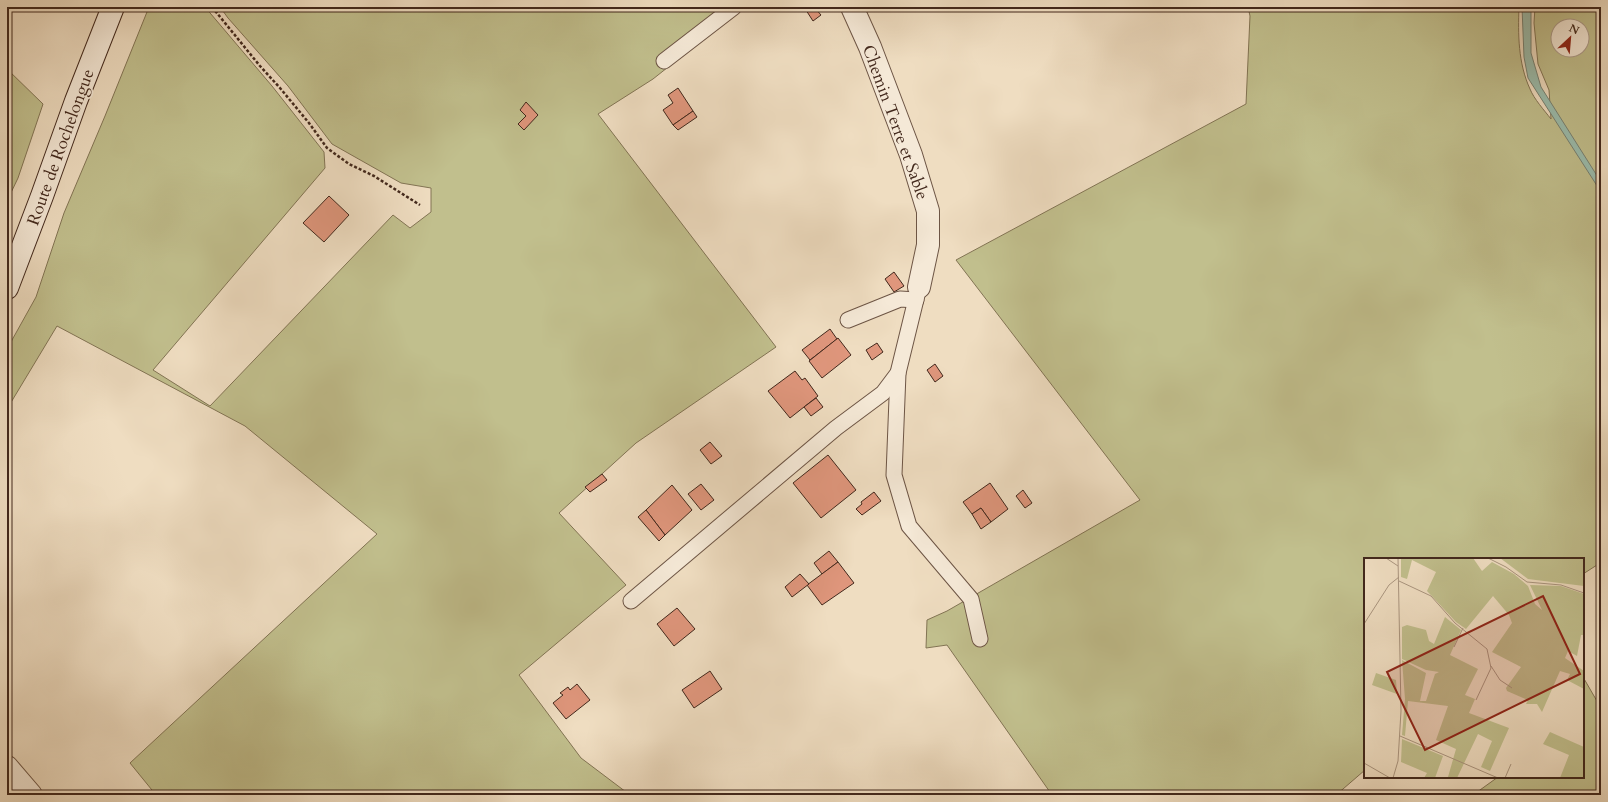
<svg xmlns="http://www.w3.org/2000/svg" width="1608" height="802" font-family="Cardo,serif">
	<rect width="100%" height="100%" fill="#efddc1"/>
	<filter id="stains"><feTurbulence type="fractalNoise" baseFrequency=".005" numOctaves="4"/><feColorMatrix values="0 0 0 0 .2 0 0 0 0 .09 0 0 0 0 .02 0 0 0 .5 -.17"/></filter>
	<radialGradient id="worn" r=".72"><stop offset=".6" stop-color="#630" stop-opacity="0"/><stop offset="1" stop-color="#630" stop-opacity=".3"/></radialGradient>
	<!-- green -->
	<g fill="#c1bf8d" stroke="#827454" fill-rule="evenodd">
		<path d="M149 7H205L272 86 324 152 325 168 153 370 210 406 393 215 410 228 431 212V188L401 183 332 144 288 86 228 18 220 7H744L653 79 598 114 776 347 636 443 559 513 626 585 519 675 581 758 630 795H156L130 763 377 534 245 426 57 326 7 409V349L36 297 64 213 105 116Z"/>
		<path d="M1248 7H1519C1518 34 1518 63 1530 89 1534 99 1544 110 1551 119L1549 90 1538 64 1534 23 1535 7H1601V570L1597 565 1583 574V559H1365V770L1336 795H1052L947 645 926 648 927 620 947 611 1140 500 956 260 1246 104 1250 16ZM1558 26H1582V50H1558Z"/>
		<path d="M7 69 43 104 18 178 7 201Z"/>
		<path d="M1583 677 1601 708V795H1473L1498 777H1583Z"/>
	</g>
	<!-- water -->
	<path fill="#9bbdad" stroke="#778173" d="M1522 7H1531V53L1541 87 1601 182V192L1528 78 1524 57Z"/>
	<!-- building -->
	<g fill="#df967c" stroke="#42281c">
		<path d="M804 7H814L821 15 813 21Z"/>
		<path d="M678 88 693 111 673 125 663 110 673 103 668 95Z"/>
		<path d="M526 102 538 115 524 130 518 124 526 116 520 110Z"/>
		<path d="M693 111 697 117 678 130 673 125Z"/>
		<path d="M329 196 349 215 324 242 303 223Z"/>
		<path d="M894 272 904 286 894 292 885 279Z"/>
		<path d="M830 329 837 339 810 360 802 350Z"/>
		<path d="M838 338 851 355 822 378 809 361Z"/>
		<path d="M877 343 883 352 872 360 866 350Z"/>
		<path d="M935 364 943 376 935 382 927 370Z"/>
		<path d="M795 371 802 380 805 378 818 396 790 418 768 391Z"/>
		<path d="M816 398 823 407 811 416 804 407Z"/>
		<path d="M710 442 722 456 711 464 700 450Z"/>
		<path d="M828 455 856 490 821 518 793 483Z"/>
		<path d="M602 474 607 480 590 492 585 487Z"/>
		<path d="M990 483 1008 509 991 522 981 508 972 514 963 502Z"/>
		<path d="M701 484 714 500 701 510 688 494Z"/>
		<path d="M672 485 692 510 665 535 646 510Z"/>
		<path d="M1023 490 1032 503 1025 508 1016 496Z"/>
		<path d="M874 492 881 501 862 515 856 509 862 504 861 502Z"/>
		<path d="M981 508 991 522 981 529 972 514Z"/>
		<path d="M646 510 665 535 659 541 638 517Z"/>
		<path d="M829 551 838 562 822 574 814 563Z"/>
		<path d="M838 562 854 583 822 605 807 585Z"/>
		<path d="M800 574 809 584 792 597 785 587Z"/>
		<path d="M677 608 695 629 674 646 657 624Z"/>
		<path d="M710 671 722 689 694 708 682 690Z"/>
		<path d="M577 684 590 700 566 719 553 703 563 695 560 693 568 687 570 690Z"/>
	</g>
	<g fill="none" stroke-linecap="round" stroke-linejoin="round">
		<!-- lane casing -->
		<g stroke="#6d5545" stroke-width="17">
			<g id="lane">
				<path d="M664 61 734 7"/>
				<path d="M848 320 900 299 916 300"/>
				<path d="M898 373 894 475 909 526 971 599 980 639"/>
				<path d="M631 601 836 428 883 393 898 373 919 287"/>
			</g>
		</g>
		<!-- street casing -->
		<g stroke="#6d5545" stroke-width="24">
			<g id="street">
				<path d="M852 7 870 47 911 155 928 211V245L919 287"/>
				<path d="M7 767 31 795"/>
			</g>
		</g>
		<!-- secondary casing -->
		<g stroke="#42281c" stroke-width="24">
			<path id="secondary" d="M7 288 42 196 76 101 113 7"/>
		</g>
		<!-- path -->
		<path stroke="#42281c" stroke-width="2.5" stroke-dasharray="3 2" stroke-linecap="butt" d="M212 7 260 66 280 88 309 123 327 148 349 164 374 176 420 205"/>
		<!-- lane -->
		<use href="#lane" stroke="#f5e9d7" stroke-width="15"/>
		<!-- street -->
		<use href="#street" stroke="#f5e9d7" stroke-width="22"/>
		<!-- secondary -->
		<use href="#secondary" stroke="#f5e9d7" stroke-width="22"/>
	</g>
	<g text-anchor="middle" stroke-width="3.5" stroke-linejoin="round" paint-order="stroke">
		<!-- street labels -->
		<g font-size="17" fill="#42281c" stroke="#f5e9d7">
			<text transform="translate(896 122) rotate(70)" y="6">Chemin Terre et Sable</text>
			<text transform="translate(60 147) rotate(-70)" y="6">Route de Rochelongue</text>
		</g>
	</g>
	<!-- overview -->
	<g transform="translate(1364 558)">
		<rect width="220" height="220" fill="#efddc1"/>
		<path d="M37 0H109L118 13 128 4 150 16 164 28 171 46 178 52 166 27 197 28 220 36V77H217L213 98 204 93 201 100 220 113V131L203 122 206 116 196 113 178 154 173 146H162L164 142 143 133 142 130 157 109 128 94 148 65 145 57 129 38 102 71 92 64 63 33 72 14 48 2 43 21 37 19ZM136 0H220V28L164 21ZM81 59 97 72 86 97 114 111 101 137 111 141 105 155 145 170 126 213 117 209 128 183 114 176 93 220 84 219 92 191 72 182 84 148 44 143 41 178 38 177 41 141 38 102 62 115 56 143H62L71 116 75 114 62 112 38 101V69L43 67 62 72 65 83 70 86ZM12 115 32 122 33 136 8 127ZM186 174 220 189V220H196L205 197 179 186ZM38 181 79 198 71 220H60L63 215 37 204Z" fill="#c1bf8d"/>
		<path fill="none" stroke="#aa957f" stroke-width="1" d="M22 0 34 8M124 0 142 9 163 24 197 27 220 35M35 23 67 38 91 65 123 91 127 110 112 142M0 66 25 27 35 19M90 89 99 70M127 108 136 122 148 130M36 178 134 220M0 205 26 220M29 220 34 203 37 153 34 0M141 220 147 206"/>
		<path fill="#8f2418" fill-opacity="0.15" stroke="#8f2418" stroke-width="2" d="M179 38 216 116 61 192 23 114Z"/>
		<rect width="220" height="220" fill="none" stroke="#42281c" stroke-width="2"/>
	</g>
	<!-- margin -->
	<rect width="1608" height="802" fill="none" stroke="#efddc1" stroke-width="24"/>
	<rect x="8" y="8" width="1592" height="786" fill="none" stroke="#42281c" stroke-width="2"/>
	<rect x="12" y="12" width="1584" height="778" fill="none" stroke="#42281c"/>
	<!-- north arrow -->
	<g transform="translate(1570 38) rotate(26)"><circle r="19" fill="#f5e9d7" stroke="#ad9c8c"/>
	<path d="M0-3L7 15L0 10L-7 15Z" fill="#8f2418"/>
	<text y="-6" font-size="11" font-weight="bold" text-anchor="middle" fill="#42281c">N</text>
	</g>
	<rect width="100%" height="100%" filter="url(#stains)"/>
	<rect width="100%" height="100%" fill="url(#worn)"/>
</svg>
